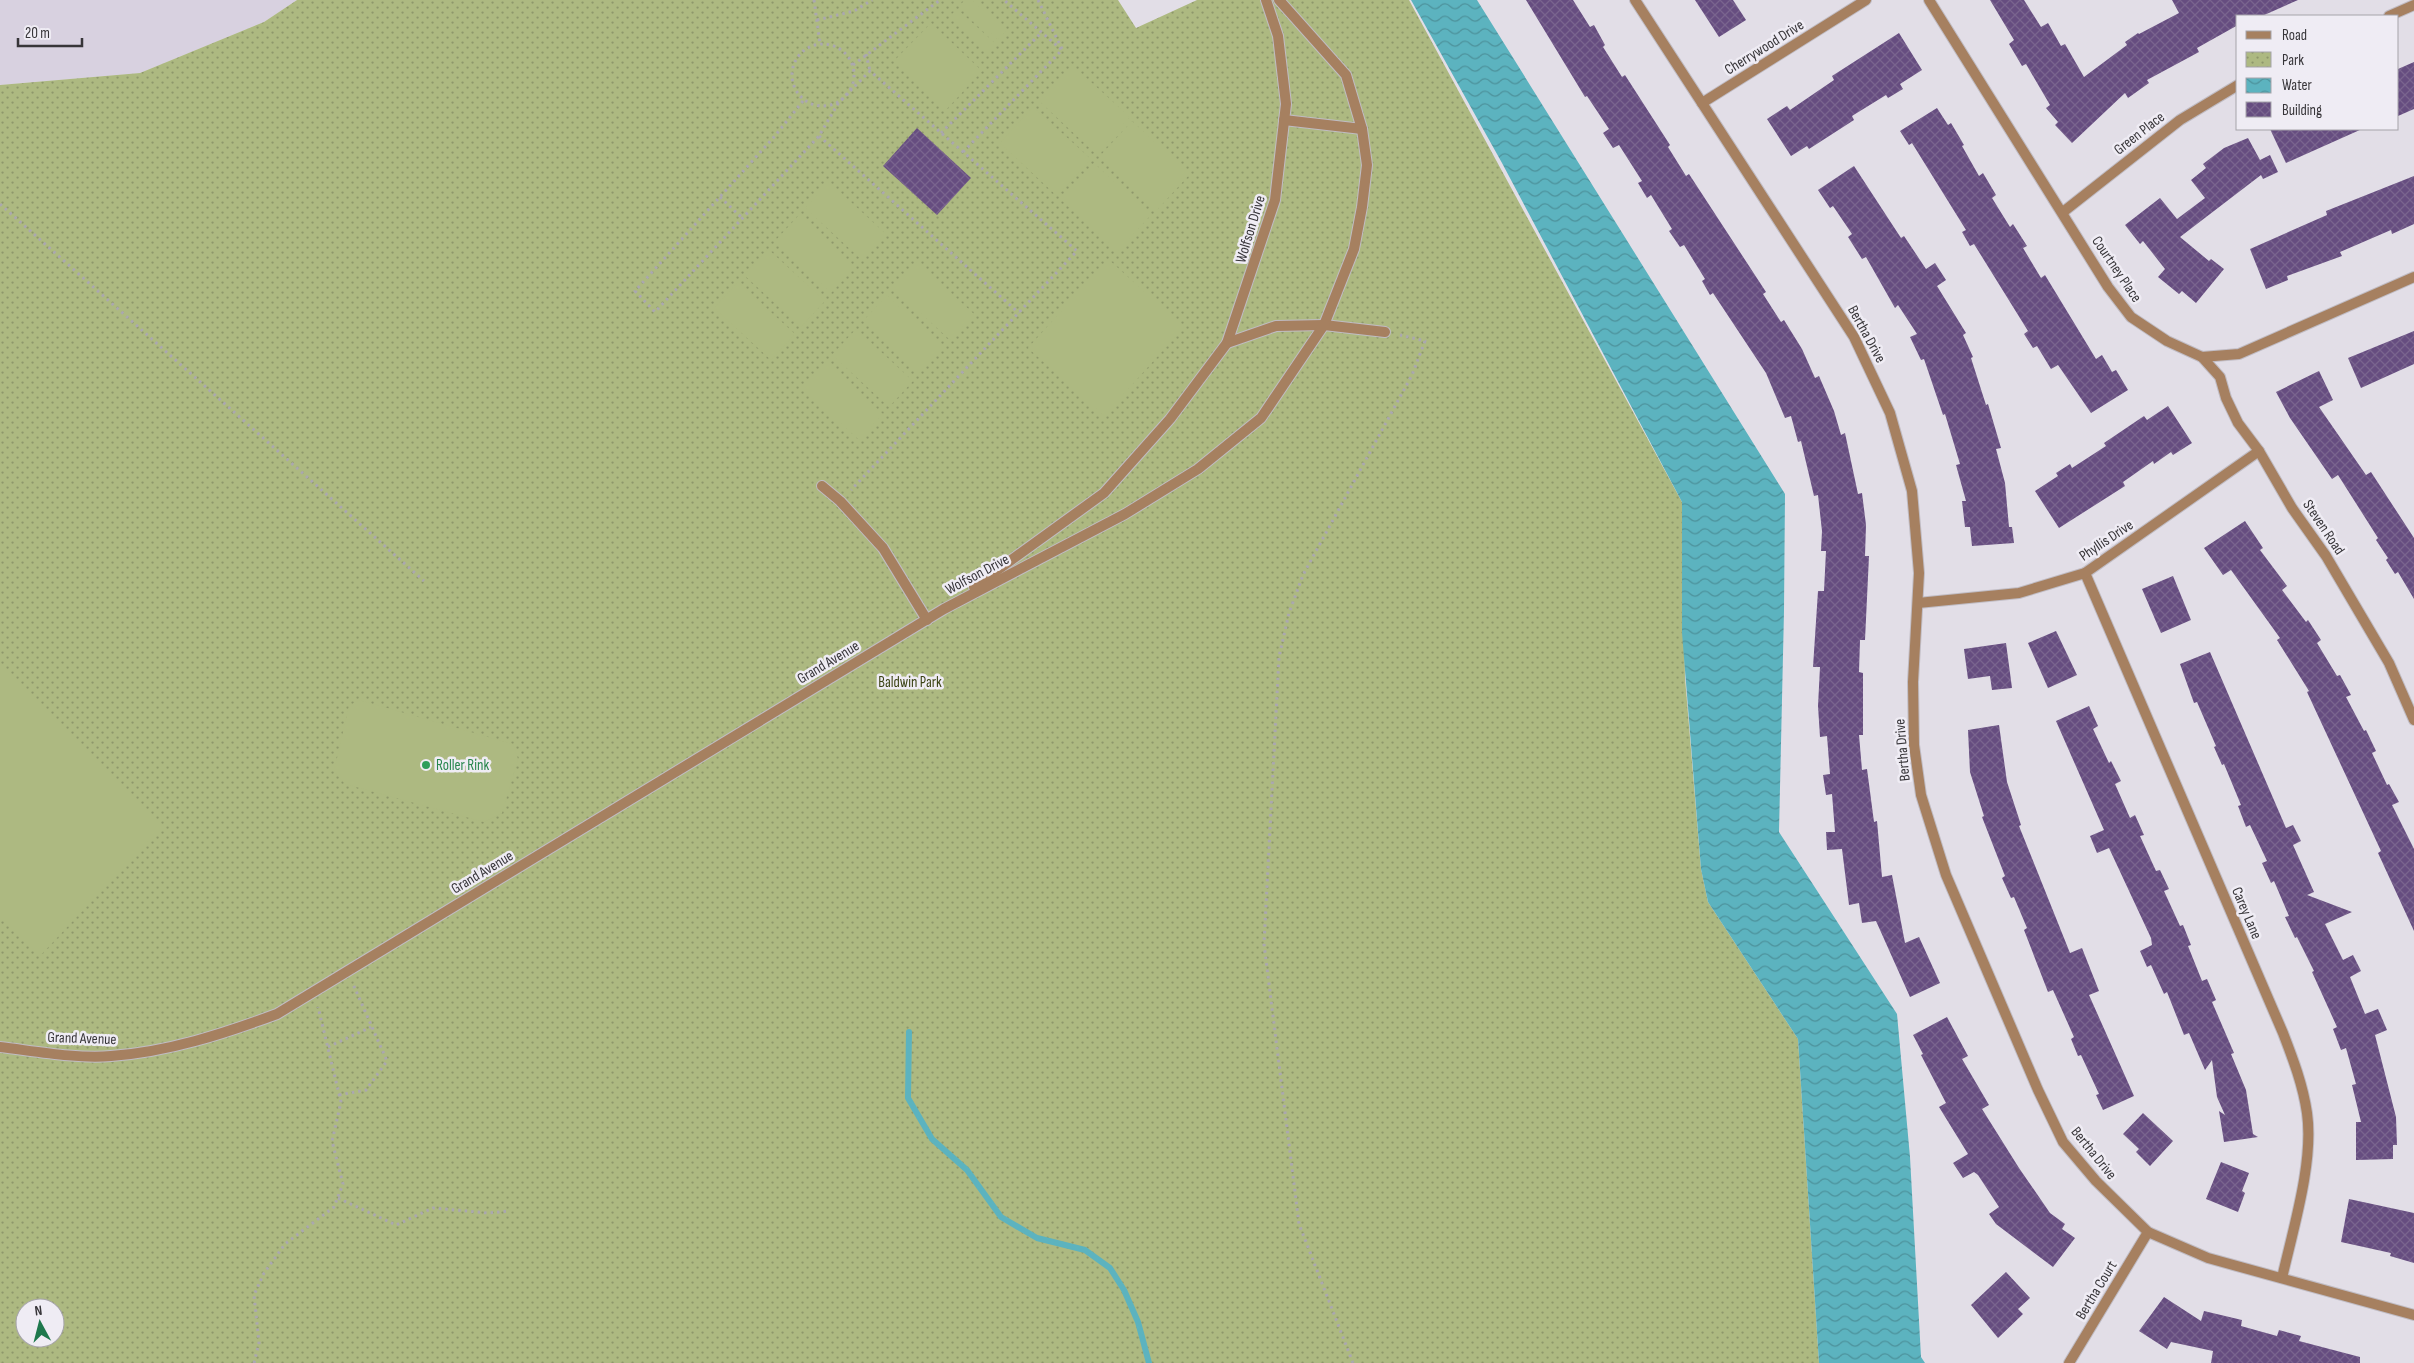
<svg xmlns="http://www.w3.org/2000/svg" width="2414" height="1363" font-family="'Sofia Sans Condensed',sans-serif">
	<defs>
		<pattern id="park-dots" width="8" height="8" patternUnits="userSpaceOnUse" patternTransform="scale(1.25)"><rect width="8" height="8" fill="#adb981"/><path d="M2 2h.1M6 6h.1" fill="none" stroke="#8e976b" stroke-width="1.8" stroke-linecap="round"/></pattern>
		<pattern id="water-waves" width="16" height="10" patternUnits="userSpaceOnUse" patternTransform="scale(1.25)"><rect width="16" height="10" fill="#5cb3bf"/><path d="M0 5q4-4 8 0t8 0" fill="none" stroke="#4d929c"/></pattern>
		<pattern id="building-cross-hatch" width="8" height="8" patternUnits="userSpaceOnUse" patternTransform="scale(1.25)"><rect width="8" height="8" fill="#664d80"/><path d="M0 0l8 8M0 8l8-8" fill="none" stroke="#79648e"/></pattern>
	</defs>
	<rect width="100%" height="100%" fill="#e2dee7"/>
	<!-- built -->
	<path fill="#d8d1e0" d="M0 0H297L264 22 140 73 0 85Z"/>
	<!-- park -->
	<path fill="url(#park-dots)" fill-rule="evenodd" d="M297 0H1118L1136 28 1197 0H1409L1682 502 1685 678 1701 869 1708 902 1798 1039 1819 1363H0V85L140 73 264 22ZM25 1308H55V1338H25Z"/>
	<!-- pitch -->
	<g fill="#adb981">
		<path d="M965 0H972L1006 31 998 40 960 5Z"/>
		<path d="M957 9 995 43 987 51 949 17Z"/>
		<path d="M931 23 982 71 946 110 894 61Z"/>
		<path d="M1072 65 1130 117 1096 154 1039 101Z"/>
		<path d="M1033 107 1091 159 1057 196 1000 143Z"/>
		<path d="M1132 121 1190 174 1157 210 1099 157Z"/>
		<path d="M1094 163 1151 215 1118 251 1060 199Z"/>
		<path d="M829 182 886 234 862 260 805 208Z"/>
		<path d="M799 215 855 267 831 293 775 241Z"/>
		<path d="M768 249 825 301 801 327 744 275Z"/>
		<path d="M1108 259 1184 327 1104 416 1028 348Z"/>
		<path d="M917 262 974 314 950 340 893 288Z"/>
		<path d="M738 282 795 334 771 360 714 308Z"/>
		<path d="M887 295 943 347 919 373 863 321Z"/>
		<path d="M856 329 913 381 889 407 832 355Z"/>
		<path d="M826 362 883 414 859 440 802 388Z"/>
		<path d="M0 663 162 826 40 956 0 917Z"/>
		<path d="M359 700 513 744 518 759 502 813 484 822 345 784 334 771 349 706Z"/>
	</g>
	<!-- water -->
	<path fill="url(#water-waves)" d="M1411 0H1477L1785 494 1784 611 1779 832 1897 1014 1910 1157 1921 1357 1925 1363H1819L1798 1039 1708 902 1701 869 1682 633V502L1502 163Z"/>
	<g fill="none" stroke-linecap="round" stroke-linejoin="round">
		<!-- stream -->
		<path stroke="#5cb3bf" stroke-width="6" d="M909 1032 908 1098 932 1139 967 1170 1001 1217 1037 1238 1085 1250 1110 1268 1124 1290 1138 1322 1149 1363"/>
	</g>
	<!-- building -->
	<g fill="url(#building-cross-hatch)">
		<path d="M1526 0H1573L1590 27 1594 25 1605 45 1603 47 1622 77 1625 75 1670 145 1668 147 1686 176 1689 174 1766 292 1763 294 1781 322 1784 320 1802 349 1815 378 1819 376 1834 411 1841 435 1845 433 1858 494 1862 493 1866 525 1865 556H1869L1865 640H1860L1859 672 1863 673V735H1859L1862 770 1867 769 1874 822 1877 821 1882 877 1892 875 1905 943 1919 937 1940 983 1910 997 1876 921 1862 923 1859 903 1849 905 1842 849 1827 850 1826 832H1835L1832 794 1826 795 1823 775 1830 774 1827 736 1820 737 1818 706 1820 667H1813L1818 591H1824L1826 551H1821L1822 531 1818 495 1814 496 1801 441 1798 442 1791 416 1785 418 1766 373 1713 293 1710 295 1702 281 1705 279 1684 245 1680 247 1669 231 1672 229 1651 195 1647 198 1638 183 1642 181 1619 145 1613 148 1603 133 1609 129 1587 96 1585 97Z"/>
		<path d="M1695 0H1733L1746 20 1719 37Z"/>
		<path d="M1990 0H2024L2041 27 2048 23 2061 46 2065 44 2084 77 2127 45 2125 42 2138 33 2139 34 2179 13 2172 0H2298L2262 16H2238V25L2197 48 2199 52 2147 80 2149 83 2128 98 2125 93 2072 143 2055 125 2058 122 2046 108 2050 105 2026 64 2022 66 2009 44 2014 40Z"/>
		<path d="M1899 33 1922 70 1900 84 1903 89 1888 98 1886 95 1852 116 1854 120 1809 149 1807 146 1791 156 1767 119 1787 106 1790 110 1834 80 1832 76Z"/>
		<path d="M2414 62V109L2398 116V69Z"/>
		<path d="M1937 108 1948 125 1951 123 1964 145 1962 146 1979 176 1983 173 1996 195 1992 198 2010 227 2013 224 2027 246 2023 248 2041 278 2045 275 2096 359 2102 355 2112 372 2116 370 2128 390 2091 413 2058 365 2051 369 2037 346 2033 348 2024 334 2028 331 1974 244 1970 246 1962 232 1966 230 1943 193 1912 143 1909 145 1900 131Z"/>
		<path d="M917 128 971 178 937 215 883 166Z"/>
		<path d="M2270 129H2362L2286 163Z"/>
		<path d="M2248 138 2260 160 2270 155 2278 172 2263 179 2261 175 2180 237 2209 261 2211 259 2224 269 2196 303 2182 291 2179 294 2158 277 2165 269 2143 241 2140 244 2125 225 2160 198 2177 219 2205 198 2191 180 2206 168 2203 164 2224 148Z"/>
		<path d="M1854 166 1901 238 1904 236 1926 269 1935 263 1946 280 1937 286 1966 333 1963 335 1973 357 1971 358 1986 405 1988 404 2001 448 1996 449 2005 483 2009 527H2012L2014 543 1972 546 1970 527H1965L1962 501H1966L1956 465 1960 464 1945 414 1943 415 1924 359 1921 360 1910 337 1917 334 1898 305 1895 308 1866 257 1862 259 1848 237 1852 234 1833 206 1830 208 1818 190Z"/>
		<path d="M2414 176V224L2392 234 2391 230 2340 252 2342 256 2287 276 2288 280 2266 289 2250 249 2327 215 2326 211Z"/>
		<path d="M2414 331V364L2361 388 2348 358Z"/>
		<path d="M2319 371 2333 400 2319 407 2366 475 2371 472 2414 538V599L2398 572 2395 574 2386 560 2388 558 2376 540 2378 538 2338 475 2332 479 2290 418 2276 392Z"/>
		<path d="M2168 406 2192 443 2173 455 2171 452 2154 464 2153 461 2123 482 2125 486 2059 528 2035 491 2058 476 2056 473 2070 464 2072 468 2106 446 2104 443 2144 416 2147 420Z"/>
		<path d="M2245 521 2263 548 2260 550 2287 586 2282 590 2306 622 2308 620 2321 640 2317 643 2337 676 2340 675 2351 695 2346 697 2364 731 2366 730 2376 751 2372 753 2387 785 2389 784 2399 802 2392 805 2414 849V931L2378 853 2381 851 2307 692 2309 691 2277 640 2280 638 2231 570 2223 575 2204 548Z"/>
		<path d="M2173 576 2191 620 2161 633 2142 589Z"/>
		<path d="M2056 631 2077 675 2048 688 2028 643Z"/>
		<path d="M2006 643 2012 688 1992 690 1990 676 1968 679 1964 649Z"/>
		<path d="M2210 652 2286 828 2293 825 2301 841 2293 845 2314 892 2307 895 2352 912 2325 924 2343 960 2353 955 2361 971 2350 977 2365 1014 2378 1009 2387 1030 2375 1035 2396 1117 2397 1145H2393V1159L2356 1160V1122H2361L2352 1085 2356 1084 2346 1048 2341 1050 2333 1029 2337 1027 2312 972 2314 971 2297 937 2295 938 2285 917 2289 916 2274 881 2271 883 2262 863 2267 861 2250 825 2246 827 2238 806 2241 805 2224 764 2222 765 2214 747 2216 746 2197 702 2194 703 2180 664Z"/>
		<path d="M2089 706 2098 726 2093 729 2109 763 2111 761 2121 781 2115 784 2130 818 2135 815 2144 835 2140 836 2156 871 2160 870 2169 889 2164 891 2180 926 2183 925 2191 945 2188 946 2202 981 2207 979 2216 1000 2212 1002 2234 1053 2231 1054 2246 1090 2253 1134 2258 1137 2224 1142 2219 1111 2225 1115 2217 1097 2212 1060 2205 1070 2189 1033 2184 1035 2167 992 2164 994 2151 965 2147 967 2140 951 2152 945 2151 938 2109 848 2097 853 2090 836 2104 830 2056 721Z"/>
		<path d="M1999 725 2007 782 2021 825 2019 826 2070 953 2082 948 2099 991 2089 995 2134 1096 2103 1110 2096 1095 2099 1094 2081 1055 2078 1056 2071 1039 2074 1037 2053 990 2048 992 2024 930 2027 928 2014 897 2011 898 2002 878 2005 876 1982 817 1984 816 1970 772 1968 730Z"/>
		<path d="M1947 1017 1968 1056 1962 1059 1989 1105 1982 1109 2019 1168 2050 1213 2065 1224 2062 1229 2075 1238 2053 1267 1996 1224 1989 1214 1999 1207 1978 1175 1974 1172 1963 1178 1953 1163 1968 1154 1939 1107 1946 1103 1921 1055 1923 1054 1913 1035Z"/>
		<path d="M2143 1113 2173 1141 2150 1166 2136 1152 2139 1149 2123 1134Z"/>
		<path d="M2221 1162 2249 1173 2242 1191 2245 1193 2238 1212 2206 1199Z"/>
		<path d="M2349 1199 2414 1213V1263L2390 1256 2391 1253 2341 1242Z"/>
		<path d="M2006 1272 2030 1298 2018 1309 2023 1314 1998 1338 1971 1305Z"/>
		<path d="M2164 1297 2201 1321 2204 1311 2242 1320 2241 1326 2277 1336 2279 1330 2301 1336 2299 1341 2360 1357V1363H2211L2213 1351 2171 1342 2167 1349 2139 1331Z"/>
	</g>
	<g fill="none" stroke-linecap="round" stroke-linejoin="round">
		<!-- street casing -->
		<g stroke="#c0bcc4" stroke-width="12">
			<g id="street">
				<path d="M1635 0 1854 337 1890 413 1912 491 1919 573 1913 682 1914 745 1921 795 1946 875 2038 1090 2063 1142 2096 1181 2148 1232 2208 1258 2414 1315"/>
				<path d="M1929 0 2108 287 2131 317 2167 341 2202 357 2239 354 2414 277"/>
				<path d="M2389 16 2414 5"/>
				<path d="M1702 103 1866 0"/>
				<path d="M1284 120 1362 129"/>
				<path d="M2063 212 2180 120 2238 85"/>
				<path d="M1227 343 1276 326 1324 325 1385 332"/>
				<path d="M2202 357 2220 377 2226 398 2238 423 2259 451 2292 508 2326 556 2389 663 2414 720"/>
				<path d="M822 486 840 501 883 548 927 620"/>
				<path d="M2085 573 2283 1033C2293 1059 2303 1085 2307 1113 2314 1162 2293 1229 2282 1278"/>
				<path d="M974 587 1104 493 1170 419 1227 343 1275 200 1286 104 1278 36 1266 0"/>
				<path d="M1918 603 2019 593 2085 573 2259 451"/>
				<path d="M0 1047C34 1051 77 1059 111 1056 168 1052 223 1034 277 1014L944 609 1125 514 1198 469 1261 418 1324 325 1354 249 1362 207 1367 165 1362 129 1346 75 1279 0"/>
				<path d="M2069 1363 2148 1232"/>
			</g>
		</g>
		<!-- path -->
		<g stroke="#aba8af" stroke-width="3" stroke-dasharray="2.5 4" stroke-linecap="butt">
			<path d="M814 0 820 44"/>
			<path d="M1038 0 1062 49"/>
			<path d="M817 20 854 11 872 0"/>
			<circle cx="823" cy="75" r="31"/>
			<path d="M866 54 870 71"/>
			<path d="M853 65 940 0"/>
			<path d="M803 101 774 137 635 291 655 312 819 136 839 102 870 71 1077 251 851 490"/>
			<path d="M941 133 1042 32"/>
			<path d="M819 136 1019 313"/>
			<path d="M963 152 1062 50 1004 0"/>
			<path d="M720 197 742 218"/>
			<path d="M0 204 424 581"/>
			<path d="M328 1047 371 1027"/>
			<path d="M339 1095 366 1090 387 1061 353 984"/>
			<path d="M338 1198 396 1225 433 1208 488 1213 510 1211"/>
			<path d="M254 1363 259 1343 254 1295 264 1273 285 1244 334 1207 343 1184 332 1141 341 1102 318 1007"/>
			<path d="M1353 1363 1299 1224 1264 944 1279 657 1289 613 1303 575 1412 375 1425 341 1400 335"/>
		</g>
		<!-- street -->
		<use href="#street" stroke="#a68060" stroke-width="10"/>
	</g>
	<!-- markers -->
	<circle fill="#2e9e5b" stroke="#efecf4" stroke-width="2" cx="426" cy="765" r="5"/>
	<g text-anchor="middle" stroke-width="5" stroke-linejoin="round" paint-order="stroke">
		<!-- street labels -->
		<g font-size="15" fill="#373539" stroke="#efecf4">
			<text transform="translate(1764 47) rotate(-32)" y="5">Cherrywood Drive</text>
			<text transform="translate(2139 133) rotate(-38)" y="5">Green Place</text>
			<text transform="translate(1250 229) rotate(-73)" y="5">Wolfson Drive</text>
			<text transform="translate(2117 269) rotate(56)" y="5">Courtney Place</text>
			<text transform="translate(1867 334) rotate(61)" y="5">Bertha Drive</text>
			<text transform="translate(2324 527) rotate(56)" y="5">Steven Road</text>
			<text transform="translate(2106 540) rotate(-34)" y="5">Phyllis Drive</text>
			<text transform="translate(977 574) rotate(-28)" y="5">Wolfson Drive</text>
			<text transform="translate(828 662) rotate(-31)" y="5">Grand Avenue</text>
			<text transform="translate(1902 750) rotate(-95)" y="5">Bertha Drive</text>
			<text transform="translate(482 872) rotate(-31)" y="5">Grand Avenue</text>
			<text transform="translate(2247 913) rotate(67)" y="5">Carey Lane</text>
			<text transform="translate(82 1038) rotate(2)" y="5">Grand Avenue</text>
			<text transform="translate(2094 1153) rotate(51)" y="5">Bertha Drive</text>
			<text transform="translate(2096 1290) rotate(-59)" y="5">Bertha Court</text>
		</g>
		<!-- park labels -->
		<g font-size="15" fill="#3a4213" stroke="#efecf4">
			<text x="910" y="687">Baldwin Park</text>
		</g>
		<!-- leisure labels -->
		<g font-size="15" fill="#27864d" stroke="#efecf4" text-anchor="start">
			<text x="436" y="770">Roller Rink</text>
		</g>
	</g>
	<!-- legend -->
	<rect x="2236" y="15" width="162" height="115" fill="#efecf4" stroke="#a5a3a9"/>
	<rect x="2246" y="31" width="25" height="8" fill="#a68060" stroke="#a5a3a9"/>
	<text x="2282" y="40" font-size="15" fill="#373539">Road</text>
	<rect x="2246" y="52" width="25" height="15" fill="url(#park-dots)" stroke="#a5a3a9"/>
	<text x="2282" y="65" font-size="15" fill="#373539">Park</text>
	<rect x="2246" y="78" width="25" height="15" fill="url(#water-waves)" stroke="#a5a3a9"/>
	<text x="2282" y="90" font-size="15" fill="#373539">Water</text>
	<rect x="2246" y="102" width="25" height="15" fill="url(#building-cross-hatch)" stroke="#a5a3a9"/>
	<text x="2282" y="115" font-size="15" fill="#373539">Building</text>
	<!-- north arrow -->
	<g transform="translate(40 1323) rotate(353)"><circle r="24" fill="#efecf4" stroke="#a5a3a9"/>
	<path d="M0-4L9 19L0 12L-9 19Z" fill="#1e784d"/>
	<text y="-8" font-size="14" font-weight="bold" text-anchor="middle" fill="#373539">N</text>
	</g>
	<!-- scale -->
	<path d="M18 38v8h64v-8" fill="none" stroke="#373539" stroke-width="2.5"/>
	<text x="25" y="38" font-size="15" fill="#373539" stroke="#efecf4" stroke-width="4" paint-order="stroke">20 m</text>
</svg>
